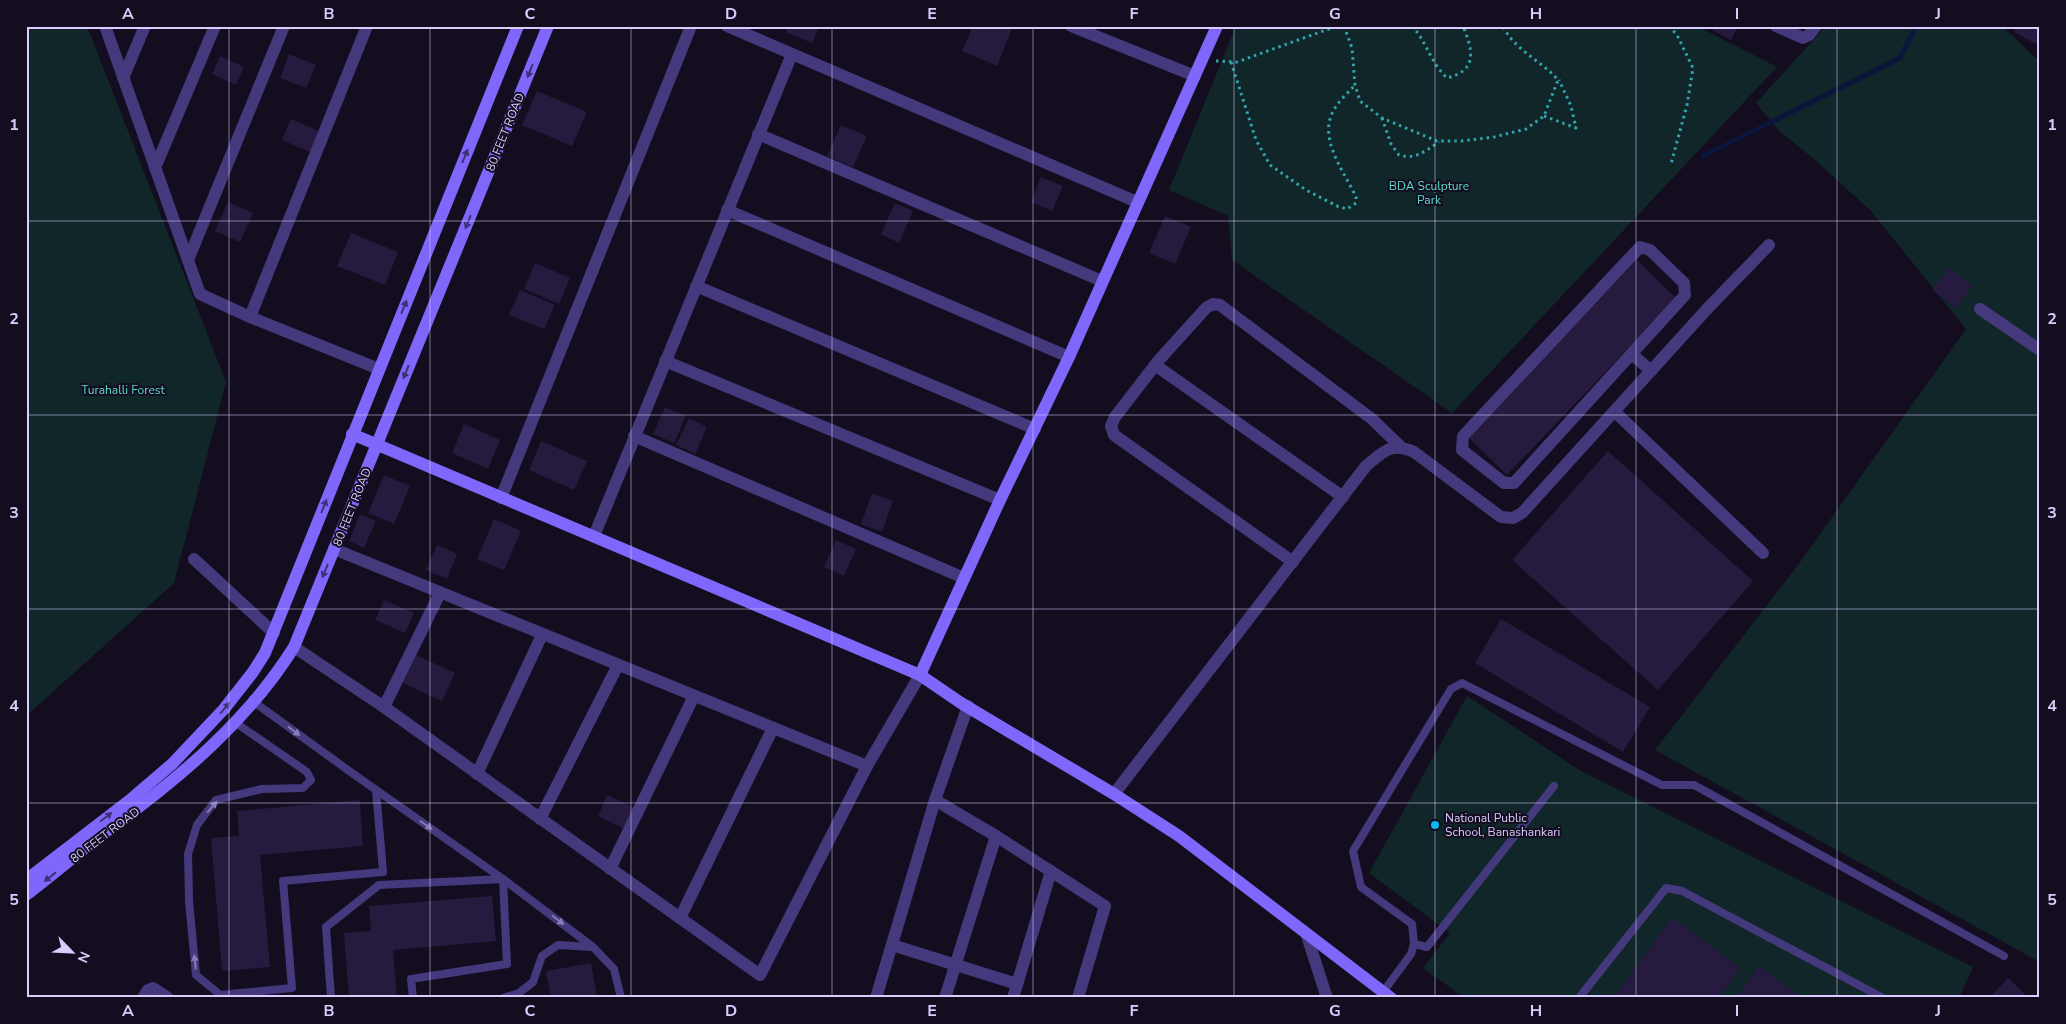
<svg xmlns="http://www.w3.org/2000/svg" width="2066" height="1024" font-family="'Nunito Sans',sans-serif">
	<rect width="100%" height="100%" fill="#130d1f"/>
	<!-- green -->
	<g fill="#102629">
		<path d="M26 26H87L226 382 174 583 26 716Z"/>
		<path d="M1236 26H1697L1777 67 1452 413 1232 260 1228 216 1169 190Z"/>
		<path d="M1826 26H2002L2040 62V962L1655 750 1798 565 1966 329 1871 211 1815 160 1779 131 1756 103Z"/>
		<path d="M1467 696 1581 771 1973 967 1959 998H1465L1423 968 1450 933 1369 873Z"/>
	</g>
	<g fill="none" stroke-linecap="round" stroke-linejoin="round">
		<!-- stream -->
		<path stroke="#0a163b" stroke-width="5" d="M1703 156 1900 58 1916 26"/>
	</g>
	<!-- building -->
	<g fill="#261a3f">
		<path d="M789 26H819L812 43 786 32Z"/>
		<path d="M973 26H1013L997 66 962 51Z"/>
		<path d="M1714 26H1738L1731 40 1712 30Z"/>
		<path d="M2017 26H2040V36L2036 44 2014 32Z"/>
		<path d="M289 54 316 65 306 88 280 78Z"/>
		<path d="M220 56 244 67 236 85 212 74Z"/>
		<path d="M537 91 587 112 572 146 522 125Z"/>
		<path d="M291 119 319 131 310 152 282 140Z"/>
		<path d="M841 125 867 136 853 167 827 156Z"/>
		<path d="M1041 177 1063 186 1052 211 1031 202Z"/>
		<path d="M228 202 253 213 240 242 215 231Z"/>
		<path d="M895 203 913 211 899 243 881 234Z"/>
		<path d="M1165 216 1191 227 1175 264 1149 253Z"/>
		<path d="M351 233 398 252 385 285 337 266Z"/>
		<path d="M1637 260 1676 298 1507 475 1468 437Z"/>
		<path d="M535 263 570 278 559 304 524 289Z"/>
		<path d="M1949 268 1972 286 1956 308 1932 290Z"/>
		<path d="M520 290 555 305 544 329 509 315Z"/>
		<path d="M665 407 686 416 674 443 653 434Z"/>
		<path d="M689 418 707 427 695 454 676 445Z"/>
		<path d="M464 424 500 440 488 469 452 453Z"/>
		<path d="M541 441 587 461 574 490 529 470Z"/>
		<path d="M1608 451 1753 581 1658 690 1512 560Z"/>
		<path d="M384 475 410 486 394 524 368 513Z"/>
		<path d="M872 493 893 501 882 532 861 524Z"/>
		<path d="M360 514 376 521 364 548 349 541Z"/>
		<path d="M494 519 521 531 504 570 477 559Z"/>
		<path d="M836 540 856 549 844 576 824 567Z"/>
		<path d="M437 545 457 554 447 579 426 570Z"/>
		<path d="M384 600 414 613 405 633 375 620Z"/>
		<path d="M1501 619 1650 707 1623 752 1475 663Z"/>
		<path d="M416 655 455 673 442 701 403 683Z"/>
		<path d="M607 795 635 808 625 829 598 816Z"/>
		<path d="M360 800 363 846 260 855 270 967 222 971 211 838 239 836 237 811Z"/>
		<path d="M492 896 496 941 393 950 397 998H349L344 933 371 931 369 906Z"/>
		<path d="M1672 918 1740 968 1719 998H1613Z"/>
		<path d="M591 963 597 998H551L546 971Z"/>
		<path d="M1759 966 1802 998H1736Z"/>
		<path d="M2008 978 2029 998H1989Z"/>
	</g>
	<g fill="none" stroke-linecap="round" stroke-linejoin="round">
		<!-- path -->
		<g stroke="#31a4ad" stroke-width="3" stroke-dasharray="2.5 4" stroke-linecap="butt">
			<path d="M1344 26 1352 48 1355 85 1360 101 1382 118 1437 141H1461L1494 137 1526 129 1544 116 1558 80C1542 61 1514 50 1503 26"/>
			<path d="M1412 26C1427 42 1430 62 1447 78 1478 70 1473 51 1463 26"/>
			<path d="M1669 26 1677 35 1693 68 1687 105 1671 164"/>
			<path d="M1216 61 1237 62 1337 26"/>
			<path d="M1231 62 1256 140 1270 165 1306 190 1337 206 1347 209 1356 203V197C1345 173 1321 143 1331 116 1335 104 1347 94 1355 85"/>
			<path d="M1544 116 1576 128 1571 106 1559 80"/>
			<path d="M1382 118 1391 144 1399 155C1416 160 1425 151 1439 142"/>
		</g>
		<!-- lane -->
		<g stroke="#45397d" stroke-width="8">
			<path d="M254 702 352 773 503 879 593 947 614 969 621 998"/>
			<path d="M1414 944 1427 947 1554 786"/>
			<path d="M1383 992 1411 954 1414 944 1412 924 1361 887 1353 851 1451 689 1462 683 1662 785H1694L2004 956"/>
			<path d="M220 995 292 988 283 881 383 872 376 790"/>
			<path d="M224 998 196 975 189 901 188 854 197 825 216 800 262 789 303 788 311 780 307 772 236 723"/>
			<path d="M331 998 326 927 379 885 503 879 507 964 411 979 413 998"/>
			<path d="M503 998 519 993 533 982 542 956 558 945 592 947"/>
			<path d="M1579 998 1666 888 1682 891 1883 998"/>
		</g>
		<!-- street -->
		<g stroke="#45397d" stroke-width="12">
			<path d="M105 26 200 294 250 317 379 369"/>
			<path d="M727 26 1137 202"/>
			<path d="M1071 26 1195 76"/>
			<path d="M1776 26 1803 38 1809 35 1816 26"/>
			<path d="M123 78 145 26"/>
			<path d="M758 134 1102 281"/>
			<path d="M155 168 215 26"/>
			<path d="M727 210 1069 357"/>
			<path d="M1640 247 1650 250 1684 283 1685 295 1514 483H1504L1462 450 1463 436Z"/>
			<path d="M188 260 284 26"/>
			<path d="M696 286 1035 429"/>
			<path d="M1980 309 2040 350"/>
			<path d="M250 317 367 26"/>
			<path d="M1632 354 1651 371"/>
			<path d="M665 361 1000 500"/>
			<path d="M1155 365 1343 497"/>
			<path d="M1615 412 1763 553"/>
			<path d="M634 436 964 578"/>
			<path d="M501 498 691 26"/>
			<path d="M594 536 792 54"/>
			<path d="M334 549 867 766"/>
			<path d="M194 559 274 633"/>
			<path d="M1293 562 1114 435 1111 426 1115 417 1159 360 1206 308 1213 304 1220 305 1372 419 1401 447"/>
			<path d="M294 647 384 707 760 975 867 766 920 675"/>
			<path d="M384 707 440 593"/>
			<path d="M477 774 542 635"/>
			<path d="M1114 794 1366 466C1384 451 1391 442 1414 452L1501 517 1513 518 1522 513 1707 309 1769 245"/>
			<path d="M935 800 996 836 1105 906 1078 998"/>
			<path d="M540 819 618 665"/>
			<path d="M610 869 694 696"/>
			<path d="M680 918 773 728"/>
			<path d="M1307 936 1327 998"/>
			<path d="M892 945 1017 984"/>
			<path d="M143 998 148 990 153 988 168 998"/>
			<path d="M876 998 935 800 968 706"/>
			<path d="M945 998 996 836"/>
			<path d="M1013 998 1051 871"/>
		</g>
		<!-- secondary -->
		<g stroke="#7e67fa" stroke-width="12">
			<path d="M352 434 920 675 961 703 1114 794 1179 836 1391 998"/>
			<path d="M920 675 1000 500 1069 357 1217 26"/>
			<path d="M26 880 130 800 172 764 224 709 253 672 265 653 518 26"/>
			<path d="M26 895C56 872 85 847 115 825 183 775 249 719 294 647L548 26"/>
		</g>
	</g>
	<!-- one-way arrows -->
	<defs><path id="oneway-solid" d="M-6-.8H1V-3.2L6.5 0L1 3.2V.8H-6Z" transform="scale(1.25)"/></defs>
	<g fill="#3e3177">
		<use href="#oneway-solid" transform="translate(530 71) rotate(112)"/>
		<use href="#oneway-solid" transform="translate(465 156) rotate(-68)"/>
		<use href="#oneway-solid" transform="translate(468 222) rotate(112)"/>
		<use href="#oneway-solid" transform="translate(404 307) rotate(-68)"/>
		<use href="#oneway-solid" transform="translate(406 372) rotate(112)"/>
		<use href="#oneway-solid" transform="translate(324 506) rotate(-69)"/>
		<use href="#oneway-solid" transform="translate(325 571) rotate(113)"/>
		<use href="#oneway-solid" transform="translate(225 708) rotate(-49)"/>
		<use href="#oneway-solid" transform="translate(106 817) rotate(-37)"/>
		<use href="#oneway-solid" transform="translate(50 877) rotate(142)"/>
	</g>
	<g fill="#887cb7">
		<use href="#oneway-solid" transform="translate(294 731) rotate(37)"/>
		<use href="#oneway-solid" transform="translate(212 807) rotate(-49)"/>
		<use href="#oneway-solid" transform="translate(426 825) rotate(35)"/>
		<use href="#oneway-solid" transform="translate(558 920) rotate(37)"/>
		<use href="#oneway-solid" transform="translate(195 962) rotate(-96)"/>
	</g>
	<!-- grid -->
	<path fill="none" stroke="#d9cdfe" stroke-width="1" stroke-opacity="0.55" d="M229 26V998M430 26V998M631 26V998M832 26V998M1033 26V998M1234 26V998M1435 26V998M1636 26V998M1837 26V998M26 221H2040M26 415H2040M26 609H2040M26 803H2040"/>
	<!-- markers -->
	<circle fill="#07baef" stroke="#130d1f" stroke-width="2" cx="1435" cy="825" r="5"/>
	<g text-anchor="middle" stroke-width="4" stroke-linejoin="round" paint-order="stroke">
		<!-- street labels -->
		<g font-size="12" fill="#d9cdfe" stroke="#130d1f">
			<text transform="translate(505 132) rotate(-68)" y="4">80 FEET ROAD</text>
			<text transform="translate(352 507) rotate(-68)" y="4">80 FEET ROAD</text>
			<text transform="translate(105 835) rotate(-37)" y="4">80 FEET ROAD</text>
		</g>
		<!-- park labels -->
		<g font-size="12" fill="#5bdbcb" stroke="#130d1f">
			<text x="1429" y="190">BDA Sculpture<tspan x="1429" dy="14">Park</tspan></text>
			<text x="123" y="394">Turahalli Forest</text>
		</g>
		<!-- poi labels -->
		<g font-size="12" fill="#d9cdfe" stroke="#130d1f" text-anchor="start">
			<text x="1445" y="822">National Public<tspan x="1445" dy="14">School, Banashankari</tspan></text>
		</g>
	</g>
	<!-- border -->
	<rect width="2066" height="1024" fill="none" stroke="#130d1f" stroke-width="55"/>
	<!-- north arrow -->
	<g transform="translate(72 952) rotate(114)" stroke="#130d1f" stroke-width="4" paint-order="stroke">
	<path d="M0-4L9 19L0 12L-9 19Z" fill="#d9cdfe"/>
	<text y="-8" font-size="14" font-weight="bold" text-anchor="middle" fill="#d9cdfe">N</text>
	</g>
	<rect x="28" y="28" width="2010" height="968" fill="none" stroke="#d9cdfe" stroke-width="2"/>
	<g font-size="16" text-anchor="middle" font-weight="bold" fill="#d9cdfe">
		<text x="128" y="19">A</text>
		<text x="329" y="19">B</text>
		<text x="530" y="19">C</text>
		<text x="731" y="19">D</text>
		<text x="932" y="19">E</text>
		<text x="1134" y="19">F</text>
		<text x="1335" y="19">G</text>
		<text x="1536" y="19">H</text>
		<text x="1737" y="19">I</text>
		<text x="1938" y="19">J</text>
		<text x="14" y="130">1</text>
		<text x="2052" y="130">1</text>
		<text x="14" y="324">2</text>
		<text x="2052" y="324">2</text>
		<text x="14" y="518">3</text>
		<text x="2052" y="518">3</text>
		<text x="14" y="711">4</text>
		<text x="2052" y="711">4</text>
		<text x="14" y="905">5</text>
		<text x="2052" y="905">5</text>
		<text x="128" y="1016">A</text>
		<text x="329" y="1016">B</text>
		<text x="530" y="1016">C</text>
		<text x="731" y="1016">D</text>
		<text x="932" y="1016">E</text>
		<text x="1134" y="1016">F</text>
		<text x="1335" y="1016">G</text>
		<text x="1536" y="1016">H</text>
		<text x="1737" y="1016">I</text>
		<text x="1938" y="1016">J</text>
	</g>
</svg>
